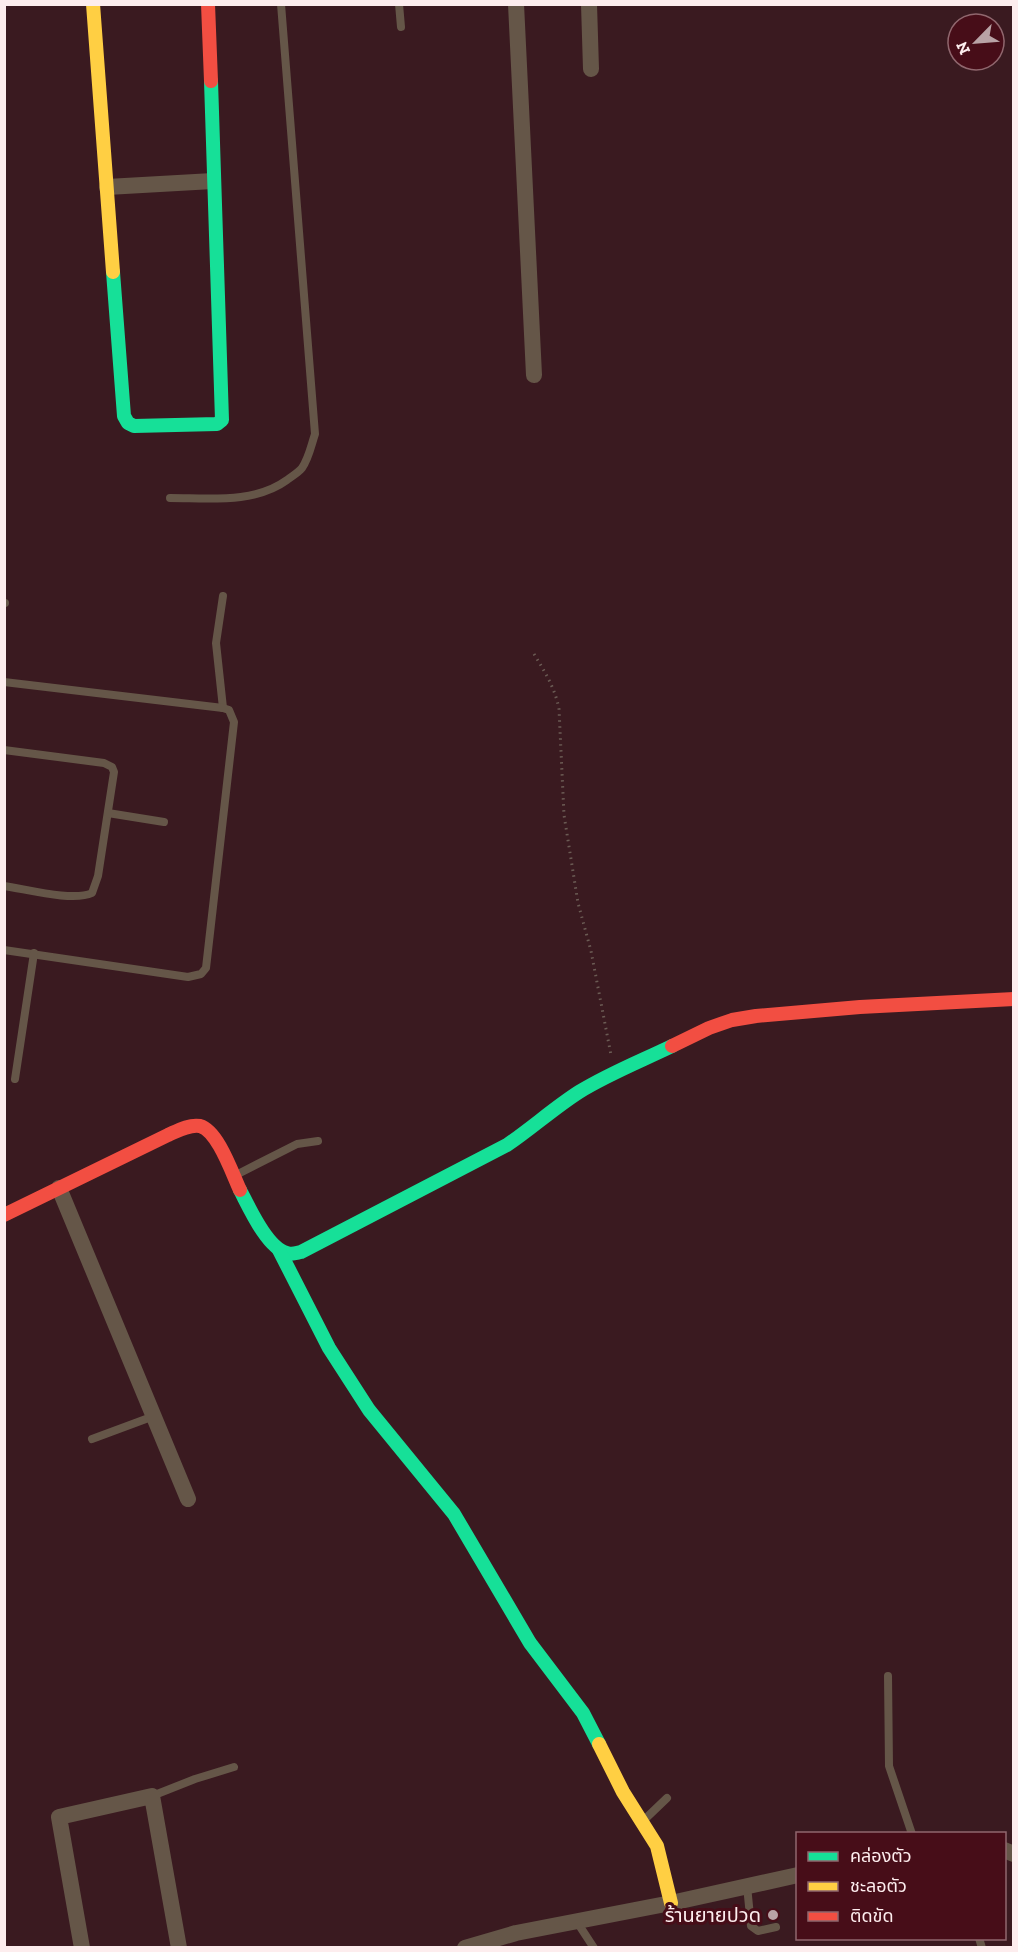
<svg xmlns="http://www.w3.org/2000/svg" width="1018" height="1952" font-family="'Zilla Slab','Noto Sans Thai',serif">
	<rect width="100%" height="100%" fill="#3a1a20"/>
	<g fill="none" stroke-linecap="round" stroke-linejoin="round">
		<!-- path -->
		<path stroke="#6b5b54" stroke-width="3" stroke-dasharray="1.5 4.5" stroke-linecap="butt" d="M534 654C545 672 555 688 559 709L564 815 578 903 591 951 611 1055"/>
		<!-- lane -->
		<g stroke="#655648" stroke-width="8">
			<path d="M399 4 401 27"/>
			<path d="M170 498C209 498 254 504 287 480 292 476 298 473 302 468 309 458 311 446 315 434L281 4"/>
			<path d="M223 596 216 643 223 708"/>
			<path d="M4 603H5"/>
			<path d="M4 682 223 708 229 710 234 722 206 968 201 974 188 977 4 950"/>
			<path d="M4 750 104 763 112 767 114 772 98 876 92 893C73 902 26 889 4 886"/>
			<path d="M108 813 164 822"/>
			<path d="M15 1079 34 953"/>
			<path d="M236 1175 297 1144 318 1141"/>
			<path d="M92 1439 154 1416"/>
			<path d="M888 1676 889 1766 912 1834"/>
			<path d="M152 1796 195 1779 234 1767"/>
			<path d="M644 1820 667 1798"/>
			<path d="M747 1886 751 1926 758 1931 776 1927"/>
			<path d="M577 1922 594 1948"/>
			<path d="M979 1938 982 1948"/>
		</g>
		<!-- street -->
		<g stroke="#655648" stroke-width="16">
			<path d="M516 4 534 375"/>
			<path d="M589 4 591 69"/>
			<path d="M107 187 213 181"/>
			<path d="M59 1188 188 1499"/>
			<path d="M1004 1850 1014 1854"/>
			<path d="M82 1948 59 1817 152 1796 179 1948"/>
			<path d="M465 1948 516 1933 671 1903 798 1875"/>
		</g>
		<!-- fast -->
		<g stroke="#16e098" stroke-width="14">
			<path d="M113 272 124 416 128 423 134 426 217 424 222 420 211 81"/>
			<path d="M240 1190C249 1207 267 1248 287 1253 292 1255 296 1253 301 1252L507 1145C532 1128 554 1108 579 1092 608 1074 641 1061 672 1046"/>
			<path d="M279 1250 329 1348 369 1410 454 1514 530 1643 583 1713 599 1744"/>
		</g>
		<!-- slow -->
		<g stroke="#ffcf43" stroke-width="14">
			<path d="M93 4 113 272"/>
			<path d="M599 1744 623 1792 657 1846 671 1903"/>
		</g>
		<!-- jam -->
		<g stroke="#f24e42" stroke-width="14">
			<path d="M208 4 211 81"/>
			<path d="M672 1046 709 1028 732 1020 756 1016 860 1007 1014 999"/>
			<path d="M4 1215 168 1135C177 1131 189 1124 200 1126 218 1131 232 1173 240 1190"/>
		</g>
	</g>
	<!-- markers -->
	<circle fill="#b9a3a6" stroke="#470d18" stroke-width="2" cx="773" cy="1915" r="6"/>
	<g text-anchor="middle" stroke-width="6" stroke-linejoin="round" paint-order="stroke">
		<!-- poi labels -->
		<g font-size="20" fill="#fdedee" stroke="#470d18" text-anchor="end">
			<text x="761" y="1922">ร้านยายปวด</text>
		</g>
	</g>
	<!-- border -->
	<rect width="1018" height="1952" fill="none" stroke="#fdedee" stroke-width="12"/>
	<!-- legend -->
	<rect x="796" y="1832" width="210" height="108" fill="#470d18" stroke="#90676e" stroke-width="1.5"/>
	<rect x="808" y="1852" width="30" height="9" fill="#16e098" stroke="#90676e" stroke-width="1.5"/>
	<text x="850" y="1862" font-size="18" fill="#fdedee">คล่องตัว</text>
	<rect x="808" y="1882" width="30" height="9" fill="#ffcf43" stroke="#90676e" stroke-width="1.5"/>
	<text x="850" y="1892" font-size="18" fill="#fdedee">ชะลอตัว</text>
	<rect x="808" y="1912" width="30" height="9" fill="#f24e42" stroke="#90676e" stroke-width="1.5"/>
	<text x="850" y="1922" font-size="18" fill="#fdedee">ติดขัด</text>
	<!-- north arrow -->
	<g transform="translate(976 42) rotate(245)"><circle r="28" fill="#470d18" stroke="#90676e" stroke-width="1.5"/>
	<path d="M0-4.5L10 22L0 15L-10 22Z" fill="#b9a3a6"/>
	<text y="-9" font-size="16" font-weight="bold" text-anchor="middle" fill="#fdedee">N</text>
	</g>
</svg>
